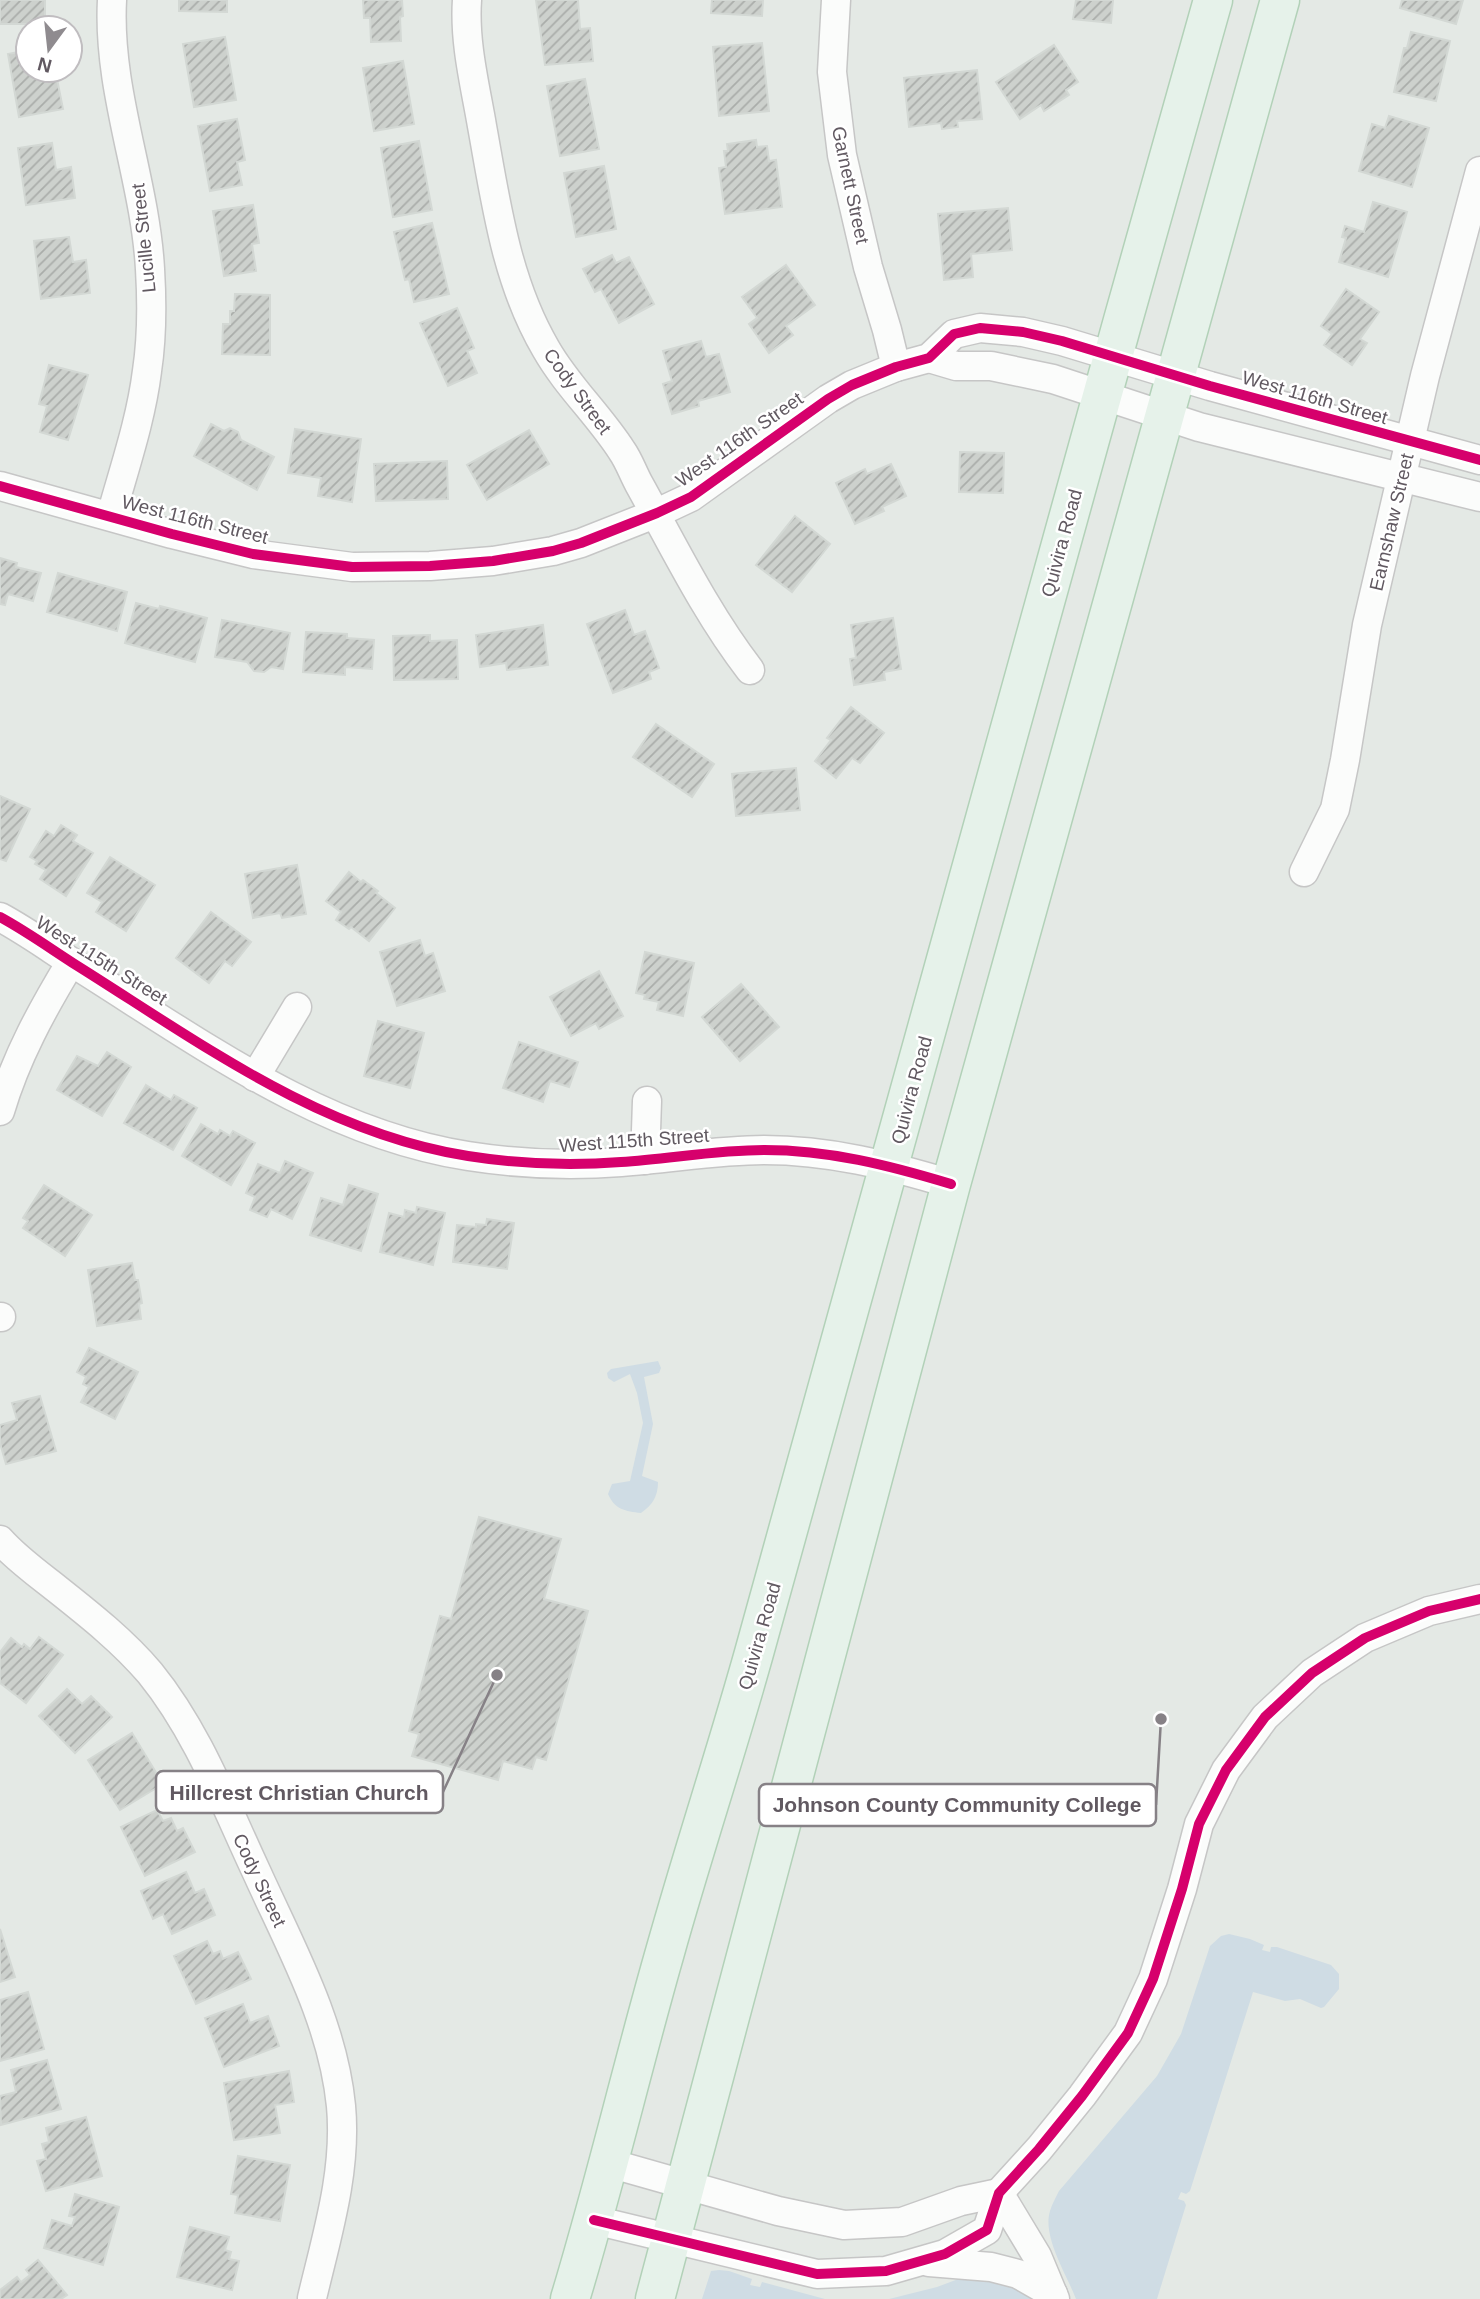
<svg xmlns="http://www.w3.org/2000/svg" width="1480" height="2299" font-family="Helvetica,sans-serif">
	<defs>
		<pattern id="building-hatch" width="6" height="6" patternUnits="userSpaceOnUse" patternTransform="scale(1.75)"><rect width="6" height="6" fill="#cdd1cd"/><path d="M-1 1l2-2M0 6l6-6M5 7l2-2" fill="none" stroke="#aaadaa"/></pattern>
	</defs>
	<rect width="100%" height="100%" fill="#e4e9e5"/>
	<!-- green -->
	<g fill="#cfdce4">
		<path d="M658 1361 661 1368 659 1373 644 1377 653 1424 642 1476 658 1482C658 1497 652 1505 641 1513 625 1511 615 1510 608 1494L612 1484 630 1481 643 1423 637 1393 630 1374 614 1382 608 1378 607 1373 611 1369Z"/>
		<path d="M1229 1934 1250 1939 1264 1945 1262 1950 1270 1952 1271 1947H1277L1331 1965 1339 1974V1989L1324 2007 1321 2008 1300 1999 1285 2001 1253 1992 1190 2191 1186 2194 1181 2192 1178 2199 1184 2201 1186 2205 1157 2299H1076C1067 2275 1042 2237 1050 2211 1052 2204 1056 2197 1059 2191L1157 2076 1181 2034 1210 1946 1221 1936Z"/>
		<path d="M719 2270 729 2271 752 2279 750 2285 760 2287 762 2282 825 2299H702L711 2271Z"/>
		<path d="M998 2276 1036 2299H889L937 2287 961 2278Z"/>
	</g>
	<!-- building -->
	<g fill="url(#building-hatch)" stroke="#d3d8d4" stroke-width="2">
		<rect x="0" y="0" width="45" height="24"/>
		<path d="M179 0H227V12L179 11Z"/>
		<path d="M363 0H402L403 16 400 17 401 41 371 42 370 18H364Z"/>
		<path d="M536 0H578L580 29 590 28 593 61 545 65Z"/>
		<path d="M712 0H763L762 16 711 13Z"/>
		<path d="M1076 0H1113L1111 23 1073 19Z"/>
		<path d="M1402 0H1463L1456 24 1400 8Z"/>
		<path d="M1411 32 1450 41 1436 101 1394 92 1404 48H1407Z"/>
		<path d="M225 37 236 100 194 107 183 44Z"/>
		<path d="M762 43 769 111 719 116 713 47Z"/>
		<path d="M1054 45 1078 82 1066 90 1069 95 1044 111 1041 105 1020 119 996 82Z"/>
		<path d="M28 50V70H50L51 75 56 74 63 109 19 117 8 54Z"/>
		<path d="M403 61 414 124 374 131 363 68Z"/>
		<path d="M977 70 982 119 957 121 958 127 942 129 941 123 909 127 904 78Z"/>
		<path d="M585 79 599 149 560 156 547 86Z"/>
		<path d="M1389 116 1429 128 1412 187 1359 171 1372 124 1385 128Z"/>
		<path d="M237 119 245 160 237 162 242 185 210 191 198 126Z"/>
		<path d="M756 140 757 147 767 146 769 161 776 160 782 207 725 214 719 168 726 167 724 151H728L727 144Z"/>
		<path d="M419 141 432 210 393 217 381 148Z"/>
		<path d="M52 143 56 170 71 167 75 198 26 205 18 148Z"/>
		<path d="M604 166 616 229 576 237 564 173Z"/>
		<path d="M1373 202 1407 212 1388 277 1339 262 1346 238 1342 237 1345 226 1364 232Z"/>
		<path d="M253 205 259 243 252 244 256 271 224 276 213 211Z"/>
		<path d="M1008 208 1012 250 971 254 973 277 944 280 938 214Z"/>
		<path d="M432 223 449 294 414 302 409 279 405 280 394 232Z"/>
		<path d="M69 237 73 262 86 260 90 293 41 299 34 241Z"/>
		<path d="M612 255 616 263 629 257 654 304 619 323 601 289 595 292 583 269Z"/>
		<path d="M786 265 815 305 786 326 793 335 769 353 749 324 757 318 742 297Z"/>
		<path d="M1346 289 1379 312 1360 339 1367 343 1352 365 1324 345 1332 334 1321 326Z"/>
		<path d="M235 294 270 295V355L222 354 223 324H230V311H234Z"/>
		<path d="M457 308 474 348 467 351 477 373 448 386 420 323Z"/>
		<path d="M701 341 706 357 719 354 730 392 698 401 699 406 672 414 663 384 672 381 663 351Z"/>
		<path d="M49 365 88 375 68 440 40 432 47 406 39 404Z"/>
		<path d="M211 424 224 431 230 428 238 432 241 440 274 457 257 490 194 456Z"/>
		<path d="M295 429 361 439 352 502 318 496 321 478 288 473Z"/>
		<path d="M529 430 549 464 487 500 467 465Z"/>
		<path d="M960 452 1004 453 1003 493 959 492Z"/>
		<path d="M447 461 448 499 376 501 374 464Z"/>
		<path d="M891 464 906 496 882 507 884 511 855 524 836 483 865 469 867 474Z"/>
		<path d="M795 516 830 544 792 592 756 565Z"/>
		<path d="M0 558 17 563 16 567 41 573 33 601 8 594 5 605 0 604Z"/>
		<path d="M58 573 127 592 117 631 47 612Z"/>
		<path d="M136 603 159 609 160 606 207 618 195 662 125 643Z"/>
		<path d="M625 610 634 635 645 631 659 668 649 672 651 679 613 693 587 624Z"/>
		<path d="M893 618 901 669 884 672 885 680 854 685 850 659 856 658 851 625Z"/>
		<path d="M222 620 290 633 283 669 271 667 264 672 254 671 247 662 215 657Z"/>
		<path d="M543 625 548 665 507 670 506 663 480 667 476 635Z"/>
		<path d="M306 632 347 634V638L374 640 372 669 345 667V675L303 672Z"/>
		<path d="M430 635V641L457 640 458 679 394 680 393 636Z"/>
		<path d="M851 707 884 733 860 763 852 758 836 778 815 761 831 740 827 738Z"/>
		<path d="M656 724 714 764 692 797 633 757Z"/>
		<path d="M796 768 800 810 736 816 732 774Z"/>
		<path d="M0 796 30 809 6 861 0 859Z"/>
		<path d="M61 825 77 835 73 841 93 853 66 896 40 879 46 870 35 864 37 861 30 857 46 831 54 836Z"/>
		<path d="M110 857 155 885 126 931 96 912 102 902 87 893Z"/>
		<path d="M297 865 306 914 282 918 280 913 253 918 245 874Z"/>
		<path d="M349 872 361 882 363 880 378 891 376 893 395 908 369 941 351 927 349 929 336 920 341 912 326 901Z"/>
		<path d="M211 912 251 942 232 966 225 961 209 983 176 958Z"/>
		<path d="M420 940 425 956 433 953 445 991 397 1006 380 952Z"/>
		<path d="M645 952 694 963 683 1016 657 1010 659 1002 644 999 645 995 636 993Z"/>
		<path d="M599 971 623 1016 599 1029 596 1023 571 1036 550 997Z"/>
		<path d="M741 984 779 1027 740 1061 702 1017Z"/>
		<path d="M378 1021 424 1033 410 1088 364 1076Z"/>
		<path d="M519 1042 578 1062 569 1087 550 1081 543 1102 503 1088Z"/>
		<path d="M107 1052 131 1067 102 1116 57 1090 77 1056 98 1066Z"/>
		<path d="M146 1085 171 1100 174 1095 197 1108 173 1150 124 1123Z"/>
		<path d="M201 1124 218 1134 220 1130 230 1136 233 1131 255 1143 231 1185 182 1156Z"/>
		<path d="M285 1161 313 1173 292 1219 271 1209 267 1217 250 1210 255 1197 246 1193 258 1164 280 1173Z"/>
		<path d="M44 1185 92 1215 65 1256 23 1228 28 1221 23 1218Z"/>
		<path d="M349 1185 378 1194 361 1251 310 1235 321 1198 343 1205Z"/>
		<path d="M417 1207 445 1213 433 1265 380 1252 389 1213 404 1217 405 1210 416 1213Z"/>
		<path d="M487 1219 514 1223 507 1269 453 1262 457 1225 476 1227V1224L486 1225Z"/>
		<path d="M132 1263 135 1280H138L142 1303 139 1304 141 1319 97 1326 88 1270Z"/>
		<path d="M89 1348 138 1372 115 1419 81 1402 89 1387 83 1384 86 1377 77 1372Z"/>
		<path d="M40 1396 56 1451 6 1464 0 1443V1425L17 1420 12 1403Z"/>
		<path d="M479 1517 561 1539 544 1599 588 1611 546 1760 536 1757 532 1769 503 1761 498 1780 412 1756 419 1734 409 1731 440 1616 451 1619Z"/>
		<path d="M39 1637 63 1655 26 1703 0 1683V1652L11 1638 22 1647 24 1644 30 1649Z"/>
		<path d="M67 1689 82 1704 91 1696 112 1717 75 1753 39 1716Z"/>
		<path d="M132 1733 163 1784 120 1810 88 1760Z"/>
		<path d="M157 1810 163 1821 171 1818 177 1831 183 1828 195 1852 145 1876 121 1827Z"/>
		<path d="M186 1872 195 1893 204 1889 215 1915 172 1934 163 1914 153 1919 141 1891Z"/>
		<path d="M0 1929 15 1977 0 1982Z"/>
		<path d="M207 1941 213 1954 220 1951 223 1959 238 1952 251 1979 196 2004 174 1956Z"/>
		<path d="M28 1992 44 2049 0 2061V2000Z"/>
		<path d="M243 2004 250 2023 268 2016 279 2046 224 2067 205 2018Z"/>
		<path d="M47 2060 61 2109 1 2125 0 2096 16 2092 11 2070Z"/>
		<path d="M289 2071 294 2102 275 2105 280 2133 234 2140 224 2083Z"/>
		<path d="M86 2117 102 2176 46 2191 37 2161 46 2159 42 2144 49 2142 46 2128Z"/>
		<path d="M238 2156 290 2165 280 2221 235 2213 238 2195 231 2194Z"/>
		<path d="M75 2194 119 2207 103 2265 44 2248 52 2220 72 2226 75 2217 69 2216Z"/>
		<path d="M190 2227 229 2237 225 2250 231 2252 229 2259 239 2261 232 2290 177 2277Z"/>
		<path d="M38 2260 67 2295 61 2299H0V2290L17 2277 21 2282 30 2275 26 2270Z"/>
	</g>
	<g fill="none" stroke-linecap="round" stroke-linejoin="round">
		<!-- street casing -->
		<g stroke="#c6c6c6" stroke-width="31">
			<g id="street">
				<path d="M467 0C464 42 475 85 482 126 496 203 506 281 546 349 567 386 599 415 622 451 629 461 633 473 639 484 674 547 706 613 750 670"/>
				<path d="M836 0 832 72 842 155 868 267 887 330 896 367"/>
				<path d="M929 358 956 366H991L1053 379 1199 427 1480 497"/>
				<path d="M0 486 172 534 253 554 352 567 430 566 493 561 553 551 581 543 657 513 691 497 828 399 852 385 896 367 929 358 954 334 980 328 1023 332 1062 341 1210 386 1480 460"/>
				<path d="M111 516C124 469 141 420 147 371 152 338 152 302 150 269 145 179 107 91 112 0"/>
				<path d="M1304 872 1335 809 1345 760 1367 625 1425 376 1480 171"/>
				<path d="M0 917C26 931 51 949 76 965 199 1042 321 1133 468 1156 519 1164 571 1166 621 1162 669 1159 716 1150 764 1150 829 1150 888 1165 951 1184"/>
				<path d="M255 1077 297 1007"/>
				<path d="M0 1111C16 1057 42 1010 71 962"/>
				<path d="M645 1160 647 1101"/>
				<path d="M0 1317H1"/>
				<path d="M0 1540C15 1557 34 1571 52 1585 86 1612 121 1639 150 1673 198 1732 225 1805 257 1873 291 1948 333 2023 341 2106 347 2171 327 2235 312 2298"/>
				<path d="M609 2163 778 2211 844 2225 902 2222 961 2201 999 2193"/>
				<path d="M999 2193 1037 2256 1055 2299"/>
				<path d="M594 2220 817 2274 886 2271 945 2254 987 2230 999 2193 1039 2149 1082 2096 1128 2033 1153 1979 1182 1889 1199 1824 1226 1770 1265 1717 1312 1673 1365 1638 1429 1611 1480 1599"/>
				<path d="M929 2262 991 2267 1018 2274 1053 2294"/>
			</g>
		</g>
		<!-- primary casing -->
		<g stroke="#b2d1b8" stroke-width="41">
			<g id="primary">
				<path d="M570 2299C605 2184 632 2067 665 1952 693 1852 726 1753 754 1653 909 1102 1057 550 1213 0"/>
				<path d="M655 2299 951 1184 1280 0"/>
			</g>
		</g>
		<!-- street -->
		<use href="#street" stroke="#fbfcfb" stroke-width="28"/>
		<!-- primary -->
		<use href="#primary" stroke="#e6f2ea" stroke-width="38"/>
		<!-- cycleway casing -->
		<g stroke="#fff" stroke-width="15">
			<g id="cycleway">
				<path d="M0 486 172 534 253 554 352 567 430 566 493 561 553 551 581 543 657 513 691 497 828 399 852 385 896 367 929 358 954 334 980 328 1023 332 1062 341 1210 386 1480 460"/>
				<path d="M0 917C26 931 51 949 76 965 199 1042 321 1133 468 1156 519 1164 571 1166 621 1162 669 1159 716 1150 764 1150 829 1150 888 1165 951 1184"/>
				<path d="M594 2220 817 2274 886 2271 945 2254 987 2230 999 2193 1039 2149 1082 2096 1128 2033 1153 1979 1182 1889 1199 1824 1226 1770 1265 1717 1312 1673 1365 1638 1429 1611 1480 1599"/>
			</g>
		</g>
		<!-- cycleway -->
		<use href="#cycleway" stroke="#d6006c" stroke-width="10"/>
	</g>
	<g text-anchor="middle" stroke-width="5" stroke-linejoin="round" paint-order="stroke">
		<!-- street labels -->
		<g font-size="19" fill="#615961" stroke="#fff">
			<text transform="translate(851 185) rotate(78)" y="7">Garnett Street</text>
			<text transform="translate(143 238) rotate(-96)" y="7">Lucille Street</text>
			<text transform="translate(578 391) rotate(54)" y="7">Cody Street</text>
			<text transform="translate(1315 397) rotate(16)" y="7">West 116th Street</text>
			<text transform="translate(739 439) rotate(-35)" y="7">West 116th Street</text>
			<text transform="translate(195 519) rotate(14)" y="7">West 116th Street</text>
			<text transform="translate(1391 522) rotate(-77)" y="7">Earnshaw Street</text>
			<text transform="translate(1061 543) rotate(-75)" y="7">Quivira Road</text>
			<text transform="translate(102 960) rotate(32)" y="7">West 115th Street</text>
			<text transform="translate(911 1090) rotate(-75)" y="7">Quivira Road</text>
			<text transform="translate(634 1140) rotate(-4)" y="7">West 115th Street</text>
			<text transform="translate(759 1636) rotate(-74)" y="7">Quivira Road</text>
			<text transform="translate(260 1880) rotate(65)" y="7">Cody Street</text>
		</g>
	</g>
	<!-- callouts -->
	<path fill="none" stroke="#868186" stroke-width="2.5" d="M497 1675L443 1792M1161 1719L1156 1805"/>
	<g fill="#868186" stroke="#fff" stroke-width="2.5">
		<circle cx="497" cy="1675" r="7"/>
		<circle cx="1161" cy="1719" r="7"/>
	</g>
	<g fill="#fff" stroke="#868186" stroke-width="2.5">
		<rect x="156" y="1771" width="287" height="42" rx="7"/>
		<rect x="759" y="1784" width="397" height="42" rx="7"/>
	</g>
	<g font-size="21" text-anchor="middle" font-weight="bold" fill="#615961">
		<text x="299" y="1800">Hillcrest Christian Church</text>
		<text x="957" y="1812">Johnson County Community College</text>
	</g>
	<!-- north arrow -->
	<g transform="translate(49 49) rotate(195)"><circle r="33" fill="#ffffff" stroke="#c0bdc0" stroke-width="2"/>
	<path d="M0-5L12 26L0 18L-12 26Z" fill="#8f8b8f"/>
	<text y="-10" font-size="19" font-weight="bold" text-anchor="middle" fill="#615961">N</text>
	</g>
</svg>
